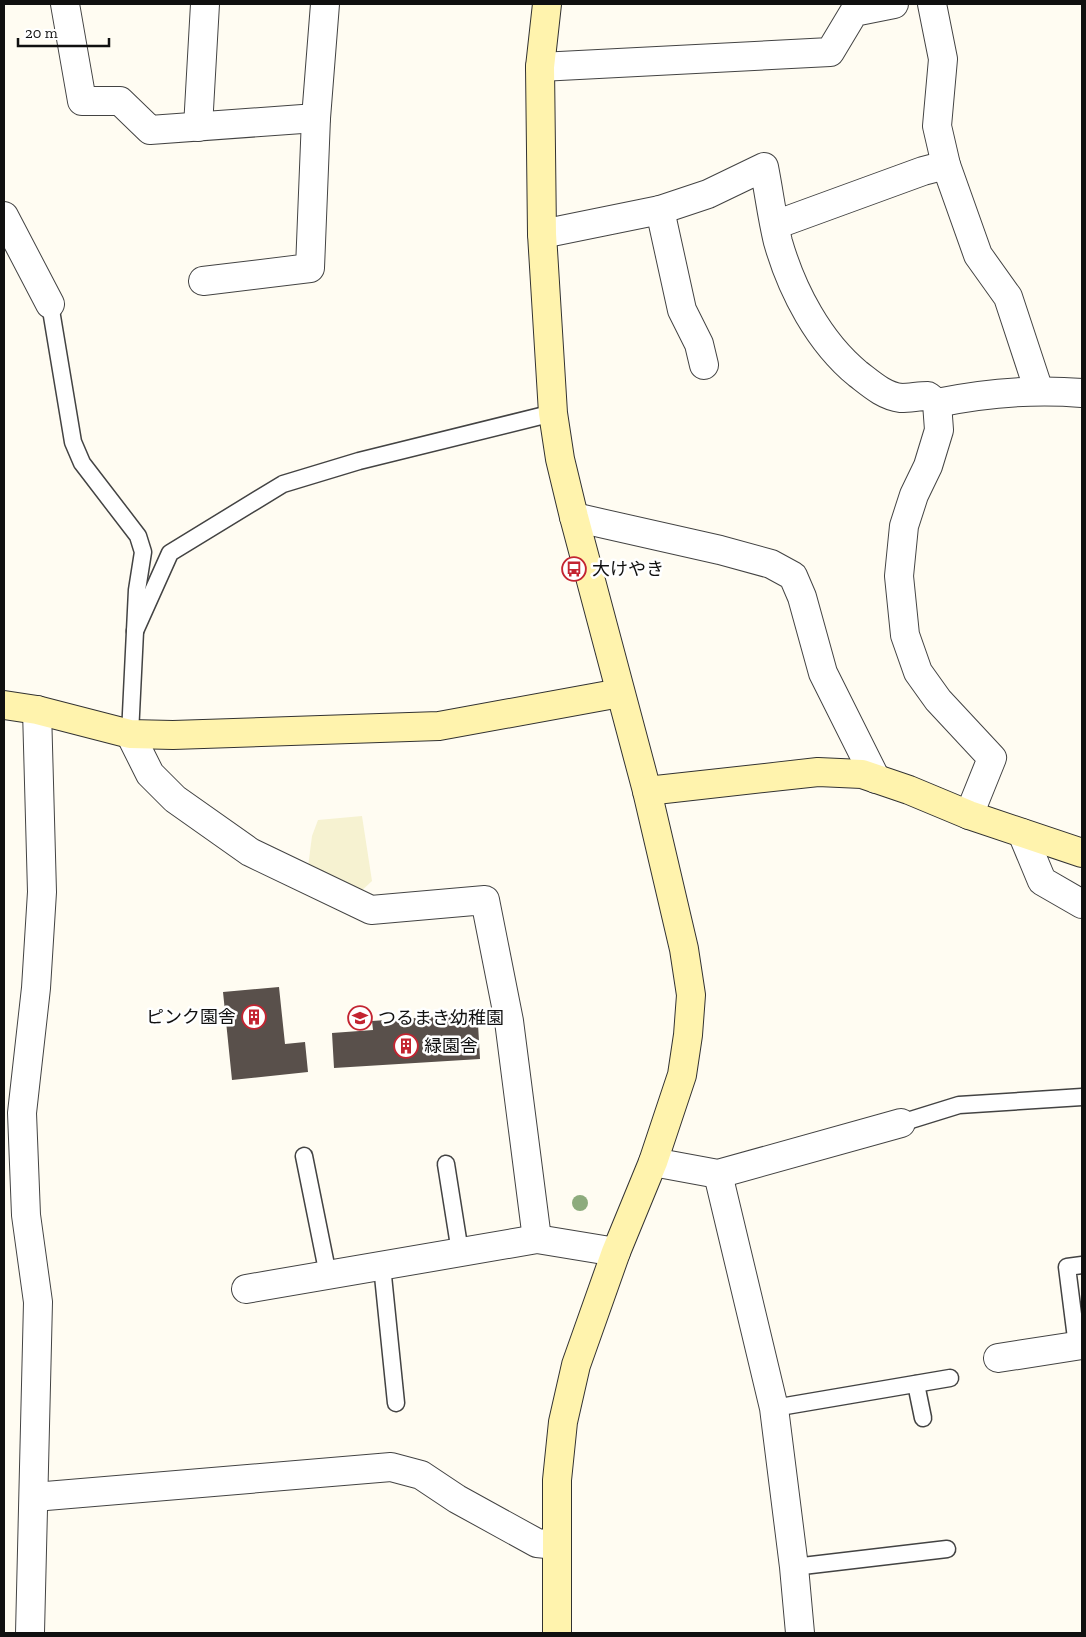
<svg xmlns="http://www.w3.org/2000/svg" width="1086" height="1637" font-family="'Zilla Slab','Noto Sans JP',serif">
	<rect width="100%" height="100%" fill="#fffcf2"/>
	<!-- farmland -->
	<path fill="#f6f2d1" d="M362 816 372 881 359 893 308 867 312 836 318 820Z"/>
	<!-- building -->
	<g fill="#59504b">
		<path d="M279 987 285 1044 305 1042 308 1072 232 1080 223 992Z"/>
		<path d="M472 1014V1025L478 1024 480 1059 334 1068 332 1033 373 1030 372 1021Z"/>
	</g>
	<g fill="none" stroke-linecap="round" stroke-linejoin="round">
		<!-- lane casing -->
		<g stroke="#434343" stroke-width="19">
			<g id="lane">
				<path d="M50 304 73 442 82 463 138 536 143 552 137 590 130 734"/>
				<path d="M135 631 170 553 283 484 359 461 553 413"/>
				<path d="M901 1123 959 1105 1082 1097"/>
				<path d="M304 1156 328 1275"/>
				<path d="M446 1164 460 1252"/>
				<path d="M382 1266 396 1403"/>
				<path d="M1077 1346 1067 1267 1082 1265"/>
				<path d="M916 1384 923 1418"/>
				<path d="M774 1408 950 1378"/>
				<path d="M794 1567 947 1549"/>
			</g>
		</g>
		<!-- street casing -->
		<g stroke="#434343" stroke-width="30">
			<g id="street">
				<path d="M65 4 82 101H120L150 130 316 118 325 4"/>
				<path d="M932 4 943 59 937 126 946 165 978 255 1008 297 1039 391"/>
				<path d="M540 67 830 52 854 12 894 4"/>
				<path d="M198 127 205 4"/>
				<path d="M660 210 682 310 699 344 704 365"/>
				<path d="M4 216 50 304"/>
				<path d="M775 225 923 171 946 165"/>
				<path d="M542 234 660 210 708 194 764 167C769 192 772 218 778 242 792 291 819 342 858 374 871 384 884 396 901 398 910 398 919 396 928 396L937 403 939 430 928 466 914 495 904 526 899 576 905 635 918 672 938 700 992 758 969 815"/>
				<path d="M203 281 310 268 316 118"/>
				<path d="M937 403C985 393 1033 389 1082 393"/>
				<path d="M574 517 720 550 771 564 793 576 802 597 823 673 876 779"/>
				<path d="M130 734 150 774 175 799 250 852 371 910 485 900 509 1021 537 1239"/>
				<path d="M1022 833 1042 881 1082 904"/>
				<path d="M653 1162 718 1174 901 1123"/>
				<path d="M718 1174 774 1408 794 1567 800 1633"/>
				<path d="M246 1289 537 1239 616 1252"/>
				<path d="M998 1358 1082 1345"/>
				<path d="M34 1497 391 1467 421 1475 457 1499 537 1543 556 1545"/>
				<path d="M30 1633 38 1302 26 1215 22 1113 36 988 42 892 37 710"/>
			</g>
		</g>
		<!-- secondary casing -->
		<g stroke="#323232" stroke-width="30">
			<g id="secondary">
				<path d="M547 4 540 67 542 234 553 413 560 459 574 517 647 791 684 949 691 995 688 1035 682 1075 653 1162 616 1252 576 1365 563 1422 557 1480V1633"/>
				<path d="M4 705 37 710 130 734 173 735 439 726 620 693"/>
				<path d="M647 791 818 772 862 774 909 790 969 815 1082 853"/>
			</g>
		</g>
		<!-- lane -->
		<use href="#lane" stroke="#fff" stroke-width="16"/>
		<!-- street -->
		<use href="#street" stroke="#fff" stroke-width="28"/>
		<!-- secondary -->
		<use href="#secondary" stroke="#fff3ad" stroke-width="28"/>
	</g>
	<!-- trees -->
	<circle fill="#8dab7d" cx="580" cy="1203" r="8"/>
	<!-- icons -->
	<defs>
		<g id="bus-ring" transform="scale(1.25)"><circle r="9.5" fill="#fff" stroke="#c32431" stroke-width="1.5"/><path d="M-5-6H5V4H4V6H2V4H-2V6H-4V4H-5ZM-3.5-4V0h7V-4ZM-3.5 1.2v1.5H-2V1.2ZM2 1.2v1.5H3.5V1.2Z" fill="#c32431"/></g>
		<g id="building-ring" transform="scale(1.25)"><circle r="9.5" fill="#fff" stroke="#c32431" stroke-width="1.5"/><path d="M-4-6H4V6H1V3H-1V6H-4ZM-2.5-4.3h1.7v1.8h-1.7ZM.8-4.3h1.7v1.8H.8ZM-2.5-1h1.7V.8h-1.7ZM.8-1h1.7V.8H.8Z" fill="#c32431"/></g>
		<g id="school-ring" transform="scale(1.25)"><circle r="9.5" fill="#fff" stroke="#c32431" stroke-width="1.5"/><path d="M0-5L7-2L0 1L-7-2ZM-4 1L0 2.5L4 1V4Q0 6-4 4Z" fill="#c32431"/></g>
	</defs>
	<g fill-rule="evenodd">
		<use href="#bus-ring" x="574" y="569"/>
		<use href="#building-ring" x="254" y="1017"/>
		<use href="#school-ring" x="360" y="1018"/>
		<use href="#building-ring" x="406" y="1046"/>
	</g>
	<g text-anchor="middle" stroke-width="5" stroke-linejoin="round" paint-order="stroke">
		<!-- poi labels -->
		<g font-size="18" fill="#101010" stroke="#fff" text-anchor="start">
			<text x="592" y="575">大けやき</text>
			<text x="236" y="1023" text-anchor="end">ピンク園舎</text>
			<text x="378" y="1024">つるまき幼稚園</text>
			<text x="424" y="1052">緑園舎</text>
		</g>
	</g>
	<!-- border -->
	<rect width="1086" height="1637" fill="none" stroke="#101010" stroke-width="10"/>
	<!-- scale -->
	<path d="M18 38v8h91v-8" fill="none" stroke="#101010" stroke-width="2.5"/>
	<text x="25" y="38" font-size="15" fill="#101010" stroke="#ffffff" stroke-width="4" paint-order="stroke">20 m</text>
</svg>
